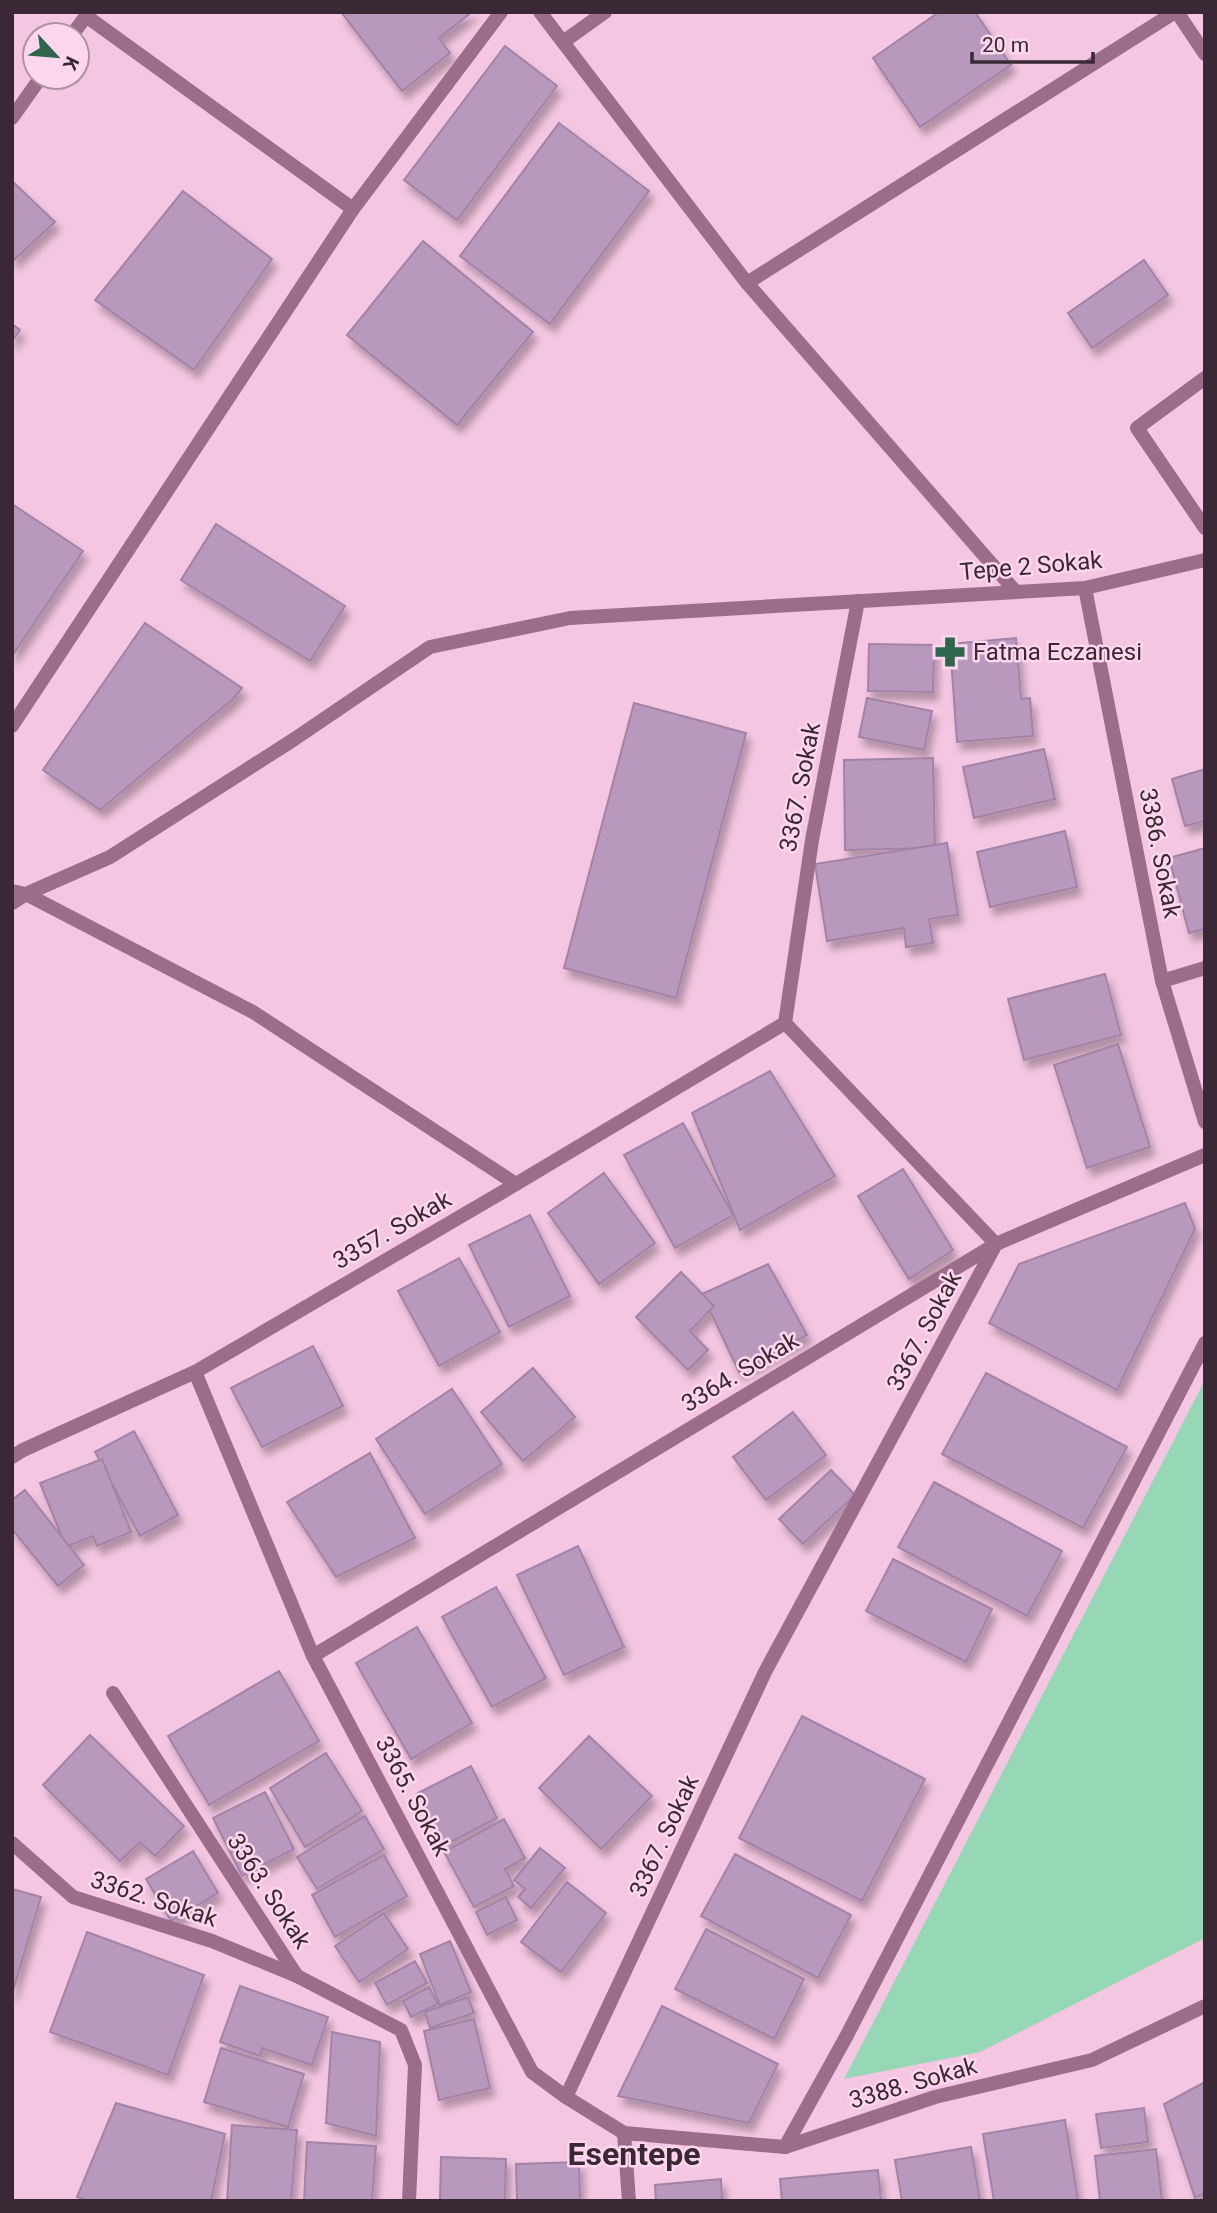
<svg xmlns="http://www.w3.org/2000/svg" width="1217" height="2213" font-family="Roboto,sans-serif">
	<defs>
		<filter id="shadow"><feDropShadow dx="4.5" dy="8" stdDeviation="3.5" flood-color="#0004"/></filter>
	</defs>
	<rect width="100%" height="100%" fill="#f4c6e1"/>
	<!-- green -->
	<path fill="#96d7b6" d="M1205 1380V1938L980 2052 844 2079Z"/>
	<!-- building -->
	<g fill="#b899bd" stroke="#a283a7" stroke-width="2" filter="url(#shadow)">
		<path d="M341 12H472L439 38 450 53 402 91Z"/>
		<path d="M939 12H975L1011 65 920 127 873 58Z"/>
		<path d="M505 46 557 86 457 220 404 180Z"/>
		<path d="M559 123 649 191 550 324 460 256Z"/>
		<path d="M12 181 55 222 14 260 12 258Z"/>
		<path d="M183 191 272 259 194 370 95 300Z"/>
		<path d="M423 241 533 332 457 425 347 335Z"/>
		<path d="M1144 260 1168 295 1092 348 1068 313Z"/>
		<path d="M12 324 20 330 12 341Z"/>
		<path d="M12 504 83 551 12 656Z"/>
		<path d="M216 524 345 606 310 661 181 580Z"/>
		<path d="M145 623 242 688 233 699 100 810 43 770Z"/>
		<path d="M1016 638 1021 699 1030 698 1033 736 957 742 950 644Z"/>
		<path d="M869 644 934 645 933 692 868 691Z"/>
		<path d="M867 698 932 711 924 750 859 737Z"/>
		<path d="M634 703 746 733 676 998 564 968Z"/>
		<path d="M1044 749 1055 799 974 818 963 767Z"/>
		<path d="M933 758 935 848 845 850 844 760Z"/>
		<path d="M1205 769V821L1185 826 1172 779Z"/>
		<path d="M1065 831 1077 887 990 907 977 852Z"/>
		<path d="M947 843 958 915 929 919 933 943 906 947 904 928 827 941 815 864Z"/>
		<path d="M1205 848V929L1189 933 1169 858Z"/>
		<path d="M1105 974 1121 1035 1024 1060 1008 999Z"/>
		<path d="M1118 1044 1150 1147 1087 1168 1054 1065Z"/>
		<path d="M770 1071 835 1176 740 1230 692 1113Z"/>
		<path d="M683 1123 733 1215 675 1248 624 1155Z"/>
		<path d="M903 1169 953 1250 909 1279 858 1196Z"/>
		<path d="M604 1173 655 1243 599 1284 548 1213Z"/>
		<path d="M1185 1203 1195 1229 1117 1390 989 1323 1019 1264Z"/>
		<path d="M530 1215 570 1296 509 1327 469 1245Z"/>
		<path d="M459 1258 500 1332 439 1366 398 1291Z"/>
		<path d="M768 1264 807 1335 739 1372 702 1294Z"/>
		<path d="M681 1272 714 1306 690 1331 708 1350 688 1370 636 1317Z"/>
		<path d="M313 1346 343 1406 262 1447 231 1388Z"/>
		<path d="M533 1368 575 1417 523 1461 481 1412Z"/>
		<path d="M986 1373 1127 1447 1083 1528 942 1454Z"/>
		<path d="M452 1389 502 1464 425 1514 376 1439Z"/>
		<path d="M793 1412 826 1455 766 1500 733 1457Z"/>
		<path d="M134 1431 178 1515 140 1536 95 1452Z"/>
		<path d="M370 1453 415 1538 336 1577 287 1502Z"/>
		<path d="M102 1459 131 1532 97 1546 93 1536 66 1547 40 1483Z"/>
		<path d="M831 1470 855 1495 803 1544 779 1519Z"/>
		<path d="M934 1482 1062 1551 1027 1616 898 1547Z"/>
		<path d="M25 1490 84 1565 58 1586 12 1529V1500Z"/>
		<path d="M578 1546 624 1647 564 1675 517 1575Z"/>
		<path d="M893 1559 992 1609 966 1662 866 1611Z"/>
		<path d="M496 1587 546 1678 492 1707 442 1617Z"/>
		<path d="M417 1627 472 1723 411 1759 356 1663Z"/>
		<path d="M279 1671 319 1741 209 1805 168 1736Z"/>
		<path d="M802 1716 925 1779 862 1901 739 1838Z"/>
		<path d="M90 1735 184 1826 155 1856 140 1842 120 1861 43 1785Z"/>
		<path d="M589 1736 652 1796 601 1849 539 1788Z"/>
		<path d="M326 1753 362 1811 305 1847 270 1788Z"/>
		<path d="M471 1766 497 1818 445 1845 418 1793Z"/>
		<path d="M265 1792 294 1849 242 1876 213 1818Z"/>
		<path d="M365 1816 384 1849 317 1889 297 1857Z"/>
		<path d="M504 1819 525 1858 505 1869 514 1886 474 1907 444 1852Z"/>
		<path d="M540 1848 565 1868 531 1908 518 1897 525 1889 514 1880Z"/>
		<path d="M193 1851 218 1893 171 1921 146 1879Z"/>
		<path d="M735 1854 851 1915 818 1978 701 1916Z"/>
		<path d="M384 1855 407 1896 335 1937 312 1895Z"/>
		<path d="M567 1882 606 1913 561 1972 521 1942Z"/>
		<path d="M12 1889 41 1897 12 1994Z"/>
		<path d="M506 1897 517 1920 487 1935 476 1912Z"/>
		<path d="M384 1913 408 1949 359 1982 335 1946Z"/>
		<path d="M706 1929 804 1979 774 2039 675 1989Z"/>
		<path d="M87 1932 204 1975 168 2075 50 2032Z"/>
		<path d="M450 1941 471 1992 440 2005 420 1954Z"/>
		<path d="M415 1961 427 1983 387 2005 375 1983Z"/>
		<path d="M240 1986 328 2017 312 2065 262 2048 260 2056 220 2042Z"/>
		<path d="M429 1987 438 2004 411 2017 403 2001Z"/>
		<path d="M468 1997 474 2013 430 2028 425 2012Z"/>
		<path d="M662 2006 778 2064 749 2123 618 2096Z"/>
		<path d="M474 2019 490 2088 439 2100 424 2031Z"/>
		<path d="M332 2032 380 2042 376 2136 326 2123Z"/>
		<path d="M221 2048 304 2074 288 2127 204 2102Z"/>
		<path d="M1205 2082V2193L1195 2198 1164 2104Z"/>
		<path d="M116 2103 225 2134 211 2201H89L77 2197Z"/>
		<path d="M1144 2108 1148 2142 1101 2148 1096 2114Z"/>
		<path d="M1065 2120 1078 2201H994L983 2134Z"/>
		<path d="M232 2125 297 2130 291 2201H227Z"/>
		<path d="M307 2142 376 2146 372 2201H304Z"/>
		<path d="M971 2147 980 2201H902L895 2160Z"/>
		<path d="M1156 2149 1162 2201H1100L1095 2156Z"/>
		<path d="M441 2157 506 2159 505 2201H440Z"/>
		<path d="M579 2162 580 2201H517L516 2164Z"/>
		<path d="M878 2170 881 2201H782L780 2179Z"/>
		<path d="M721 2179 722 2201H656L655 2185Z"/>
	</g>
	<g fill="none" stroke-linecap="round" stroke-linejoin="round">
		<!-- minor -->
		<g stroke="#9c6d8a" stroke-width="14">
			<path d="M540 12 747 283 1016 592"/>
			<path d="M1177 12 1205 54"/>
			<path d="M86 16 353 209"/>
			<path d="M72 35 89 12"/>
			<path d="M563 42 605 12"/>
			<path d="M12 118 41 77"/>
			<path d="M747 283 1175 12"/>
			<path d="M1205 378 1137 428 1205 528"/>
			<path d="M1085 588 1162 981 1205 1122"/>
			<path d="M12 726 353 209 501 12"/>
			<path d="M12 891 26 894 110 857 293 740 430 647 570 618 1085 588 1205 560"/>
			<path d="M12 903 26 894 253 1012 516 1184"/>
			<path d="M1162 981 1205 968"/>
			<path d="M195 1372 313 1656 532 2072 566 2097 624 2133 785 2147 935 2097 1092 2060 1205 2006"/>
			<path d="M12 1457 23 1450 195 1372 516 1184 785 1023"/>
			<path d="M313 1656 996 1244 1205 1155"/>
			<path d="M113 1693 297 1976"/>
			<path d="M12 1843 73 1897 212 1941 297 1976 401 2030 415 2065 409 2201"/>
			<path d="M566 2097 765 1672 996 1244 785 1023 812 840 858 601"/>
			<path d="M624 2133 629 2201"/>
			<path d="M785 2147 846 2037 1205 1343"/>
		</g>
	</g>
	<!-- icons -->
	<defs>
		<g id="pharmacy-bare" transform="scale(2.415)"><path d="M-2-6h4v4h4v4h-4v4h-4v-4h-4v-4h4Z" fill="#2e654c" stroke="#fcd6ec" stroke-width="2.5" paint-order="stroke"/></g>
	</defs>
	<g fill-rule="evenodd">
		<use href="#pharmacy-bare" x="950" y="652"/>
	</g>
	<g text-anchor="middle" stroke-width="5" stroke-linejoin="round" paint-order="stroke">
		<!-- street labels -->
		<g font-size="24" fill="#3a2934" stroke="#fcd6ec">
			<text transform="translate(1031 566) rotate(-5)" y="8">Tepe 2 Sokak</text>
			<text transform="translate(800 787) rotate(-79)" y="8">3367. Sokak</text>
			<text transform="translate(1160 853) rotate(79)" y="8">3386. Sokak</text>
			<text transform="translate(392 1230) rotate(-30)" y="8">3357. Sokak</text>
			<text transform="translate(924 1331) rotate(-62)" y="8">3367. Sokak</text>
			<text transform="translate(740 1372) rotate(-31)" y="8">3364. Sokak</text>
			<text transform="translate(413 1796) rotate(62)" y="8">3365. Sokak</text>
			<text transform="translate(664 1836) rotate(-65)" y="8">3367. Sokak</text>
			<text transform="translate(269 1891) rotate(57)" y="8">3363. Sokak</text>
			<text transform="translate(154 1899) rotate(18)" y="8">3362. Sokak</text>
			<text transform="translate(913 2083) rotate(-16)" y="8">3388. Sokak</text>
		</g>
		<!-- poi labels -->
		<g font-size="24" fill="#3a2934" stroke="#fcd6ec" text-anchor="start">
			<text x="973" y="660">Fatma Eczanesi</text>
		</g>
		<!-- district labels -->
		<g font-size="32" font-weight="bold" fill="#3a2934" stroke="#fcd6ec">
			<text x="634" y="2165">Esentepe</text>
		</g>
	</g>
	<!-- border -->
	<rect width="1217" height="2213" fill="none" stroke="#3a2934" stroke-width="28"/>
	<!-- north arrow -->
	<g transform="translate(56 56) rotate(116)"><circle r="33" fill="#fcd6ec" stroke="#ae91a2" stroke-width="2"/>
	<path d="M0-5L12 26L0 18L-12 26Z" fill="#2e654c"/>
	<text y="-10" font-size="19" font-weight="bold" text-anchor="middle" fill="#3a2934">K</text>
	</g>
	<!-- scale -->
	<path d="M972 52v10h121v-10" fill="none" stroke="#3a2934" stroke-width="3.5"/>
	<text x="982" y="52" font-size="21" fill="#3a2934" stroke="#fcd6ec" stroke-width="5" paint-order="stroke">20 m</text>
</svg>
